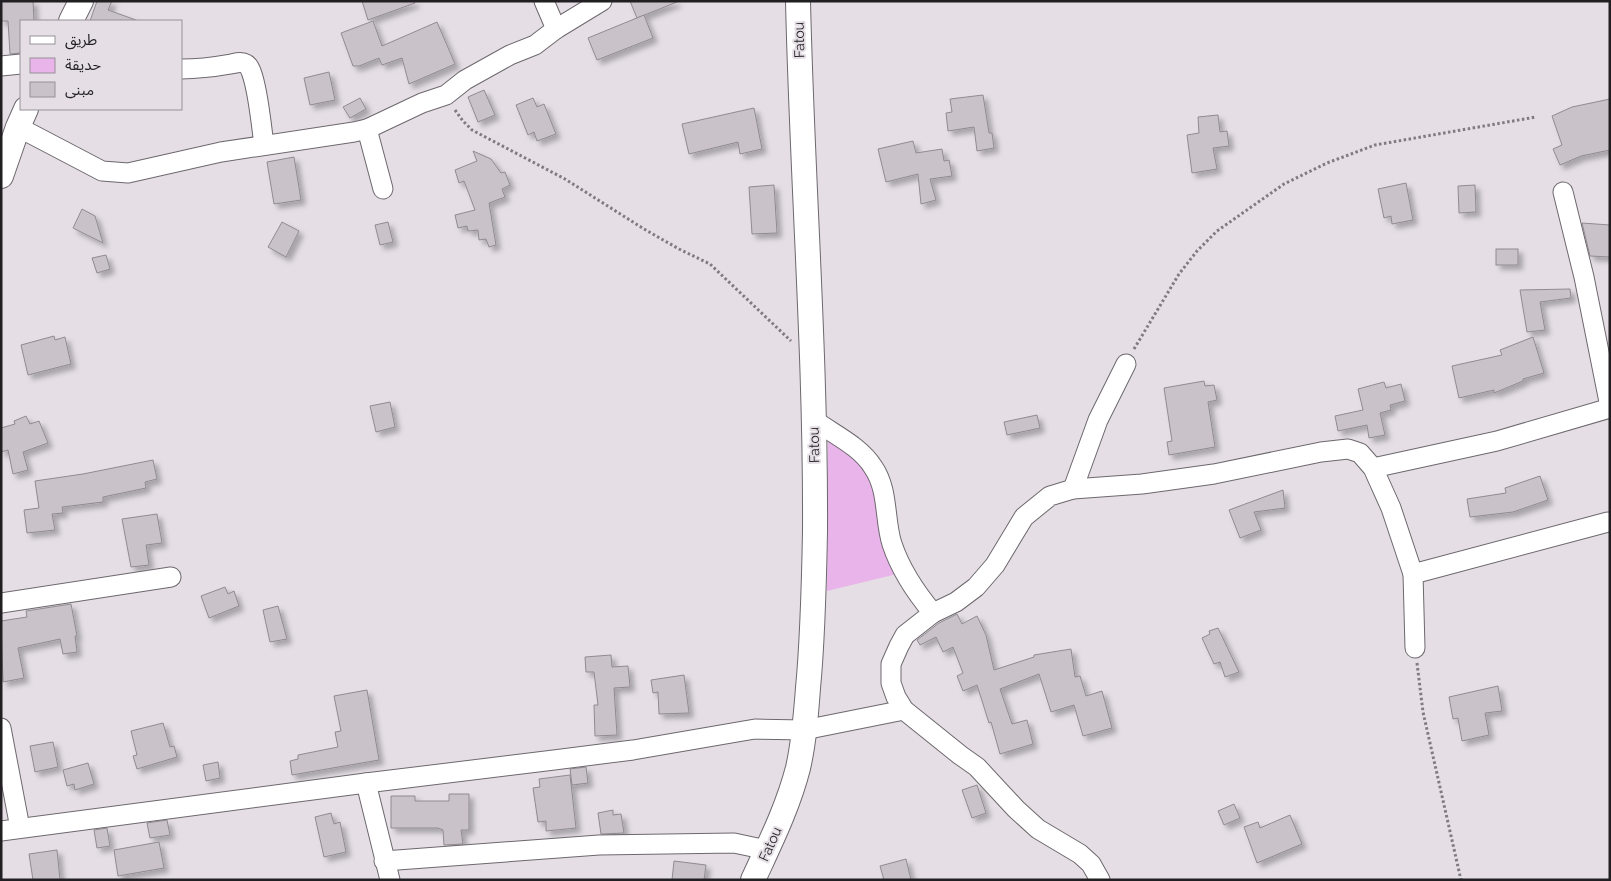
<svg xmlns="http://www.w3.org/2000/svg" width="1611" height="881" font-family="Raleway,'Noto Sans Arabic',sans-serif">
	<defs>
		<filter id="shadow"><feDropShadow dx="4.5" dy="4.5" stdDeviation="2.5" flood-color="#0004"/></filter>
	</defs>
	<rect width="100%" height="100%" fill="#e5dfe5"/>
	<!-- green -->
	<path fill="#e8b4ea" d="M828 438 868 463 897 574 827 591Z"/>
	<!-- building -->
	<g fill="#c9c3c9" stroke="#908b90" filter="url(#shadow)">
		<path d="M1 1H33L34 21H21V53L10 54 8 21H1Z"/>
		<path d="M97 1H112L108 10 136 20V21H90Z"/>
		<path d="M362 1H414L415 3 368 20Z"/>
		<path d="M630 1H676L677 2 637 18Z"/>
		<path d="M644 15 653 38 597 60 588 38Z"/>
		<path d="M373 21 382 46 437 22 455 64 409 84 402 58 382 65 379 58 359 66H353L341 33Z"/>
		<path d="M329 72 335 100 310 105 304 78Z"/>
		<path d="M484 90 495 115 478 122 468 97Z"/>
		<path d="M983 95 989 133H992L994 148 977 151 974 127 948 131 946 113 952 112 950 99Z"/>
		<path d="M360 98 366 109 350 118 343 107Z"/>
		<path d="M533 98 537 107 544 104 556 134 537 141 534 132 528 135 516 105Z"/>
		<path d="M1610 99V150L1581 156 1560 165 1553 149 1562 145 1552 116 1572 107Z"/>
		<path d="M754 108 762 149 740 154 738 142 689 154 682 124Z"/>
		<path d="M1218 115 1220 132 1227 131 1229 146 1213 148 1217 169 1192 173 1187 135 1199 133 1198 117Z"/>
		<path d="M913 141 916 153 942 149 944 161 949 160 952 176 930 179 936 200 921 204 918 174 886 182 878 149Z"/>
		<path d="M473 151 491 159 501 173 505 172 510 185 502 189 505 197 489 203 496 245 489 247 486 239 479 240 478 230 468 231 467 226 458 228 455 215 475 210 464 181 459 183 455 170 477 161Z"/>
		<path d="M294 157 301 200 274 204 267 162Z"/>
		<path d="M1406 183 1413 220 1392 224 1391 216 1384 218 1378 189Z"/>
		<path d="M774 185 777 233 752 234 749 187Z"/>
		<path d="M1475 185 1476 212 1459 213 1458 186Z"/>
		<path d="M82 209 95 216 103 243 73 228Z"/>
		<path d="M282 222 299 231 286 257 268 247Z"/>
		<path d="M388 222 393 242 380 245 375 225Z"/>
		<path d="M1582 223 1610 225V257L1590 256Z"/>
		<rect x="1496" y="249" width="22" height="16"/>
		<path d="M106 255 110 269 97 273 92 258Z"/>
		<path d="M1570 289 1571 298 1540 302 1545 330 1527 332 1520 290Z"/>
		<path d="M54 336 55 340 65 337 71 364 28 375 21 345Z"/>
		<path d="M1533 337 1544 373 1523 379V381L1494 393V390L1459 398 1452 366 1502 355 1500 350Z"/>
		<path d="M1204 381 1205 386 1214 385 1217 400 1208 402 1215 447 1169 455 1167 442 1172 441 1164 388Z"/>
		<path d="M1384 382 1386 388 1401 384 1405 401 1390 405 1391 410 1380 413 1385 435 1369 438 1367 425 1338 431 1335 416 1363 410 1358 389Z"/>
		<path d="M390 402 395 427 376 432 370 406Z"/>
		<path d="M1037 415 1040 428 1007 435 1004 422Z"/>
		<path d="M26 416 30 424 39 421 48 443 23 452 28 470 13 474 8 450 1 452V428L15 424 14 421Z"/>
		<path d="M153 460 157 479 145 482 146 488 103 497V502L62 507 63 513 52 514 55 530 27 533 24 510 39 508 35 481 83 474Z"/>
		<path d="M1540 476 1548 500 1513 512 1470 517 1467 499 1506 493 1505 488Z"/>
		<path d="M1283 490 1285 508 1254 512 1261 530 1240 538 1229 510Z"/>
		<path d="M157 514 162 543 146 545 149 565 131 567 122 519Z"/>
		<path d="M225 587 228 594 234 591 239 606 209 618 201 596Z"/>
		<path d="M71 604 77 636H75L77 652 63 654 60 639 18 648 24 678 3 682 1 621 27 617 26 611Z"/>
		<path d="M278 606 287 639 270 642 263 610Z"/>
		<path d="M957 614 962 624 977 616 986 635 994 670 1034 657V655L1071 649 1075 677 1080 676 1086 696 1102 691 1112 728 1083 736 1074 705 1051 712 1039 674 1000 689 1012 724 1027 720 1033 744 1000 754 991 722 989 723 977 685 963 691 957 676 963 673 953 647 943 652 936 637 920 645 917 640 939 623Z"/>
		<path d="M1218 628 1239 672 1225 677 1220 662 1214 664 1202 638 1210 634 1209 631Z"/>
		<path d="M611 655 612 667 628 666 630 687 614 688 617 735 595 736 594 705H598L594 672H586L585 657Z"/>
		<path d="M684 675 689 713 659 714 658 692 653 693 651 680Z"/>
		<path d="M1498 686 1502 711 1485 713 1489 735 1462 741 1458 718 1453 719 1449 697Z"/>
		<path d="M367 690 379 760 292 775 290 761 298 759V755L338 747 335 732 341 731 334 696Z"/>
		<path d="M163 723 170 747 174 746 177 757 137 769 133 756 137 755 131 731Z"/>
		<path d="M53 742 58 767 35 772 30 746Z"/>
		<path d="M218 762 220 778 206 781 203 765Z"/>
		<path d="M88 763 94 784 75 790 74 784 67 786 63 770Z"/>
		<path d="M586 767 588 783 572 785 570 769Z"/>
		<path d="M570 775 576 828 546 831V821L538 822 533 788 540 787 539 779Z"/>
		<path d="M977 785 986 813 972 818 962 790Z"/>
		<path d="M449 794H469V830H461L463 844 444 845 443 830 438 828H391V796H415V801H449Z"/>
		<path d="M1234 804 1240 818 1224 825 1218 811Z"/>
		<path d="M613 810V815L621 814 624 833 601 834 598 813Z"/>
		<path d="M331 813 334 824 340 822 346 852 324 857 315 817Z"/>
		<path d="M1290 815 1302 844 1257 863 1244 827 1258 822 1260 828Z"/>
		<path d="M167 820 170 835 150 838 147 823Z"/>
		<path d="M107 828 110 846 97 848 94 830Z"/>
		<path d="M159 842 164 868 118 876 114 850Z"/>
		<path d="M57 850 60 880H33L29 854Z"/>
		<path d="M906 859 911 880H884L880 866Z"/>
		<path d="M674 861 706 865 704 880H672Z"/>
	</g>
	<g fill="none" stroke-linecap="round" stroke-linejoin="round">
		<!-- minor casing -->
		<g stroke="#6d686d" stroke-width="21">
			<g id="minor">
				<path d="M544 1 556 29"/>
				<path d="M1 66 21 64"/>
				<path d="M181 69C198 69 214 67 231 64 236 63 241 61 246 64 256 68 262 131 264 145"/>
				<path d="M18 127 102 171 128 173 221 152 354 132 367 129 422 103 446 95 465 80 510 55 535 45 556 29 602 1"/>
				<path d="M367 129 383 189"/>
				<path d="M1563 192 1584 277 1610 407"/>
				<path d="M814 420C833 434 860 446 873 467 889 490 884 519 892 544 900 568 917 594 933 613"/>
				<path d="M1373 468 1497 441 1610 408"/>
				<path d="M1073 489 1098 420 1126 364"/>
				<path d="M1413 574 1608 522"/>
				<path d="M1 603 171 577"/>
				<path d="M1 728 20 828"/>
				<path d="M366 783 390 880"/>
				<path d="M1 831 366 783 554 760 633 750 755 729 804 730 904 710"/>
				<path d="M384 861 599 845 734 843 767 850"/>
				<path d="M1100 880 1091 864 1080 854 1038 829 1016 809 977 767 960 755 904 710 896 697 891 683V664L899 646 905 635 933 613 956 602 976 587 995 565 1024 517 1050 496 1073 489 1142 484 1214 474 1321 452 1348 449 1360 453 1373 468 1391 508 1413 574 1415 648"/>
			</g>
		</g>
		<!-- tertiary casing -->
		<g stroke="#6d686d" stroke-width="26">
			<g id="tertiary">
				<path d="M71 21 81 1"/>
				<path d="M1 176 18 127 26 109"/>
				<path d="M753 880C770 843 788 807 798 768 804 742 806 715 808 688 813 636 814 584 815 532 816 355 802 178 798 1"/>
			</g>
		</g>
		<!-- path -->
		<g stroke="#7f7b7f" stroke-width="3" stroke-dasharray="2.5 2.5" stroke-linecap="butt">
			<path d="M455 110 463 121 472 130 565 179 644 229 679 249 710 264 791 341"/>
			<path d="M1134 349 1179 274 1197 251 1217 231 1284 184 1327 163 1375 145 1536 117"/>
			<path d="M1417 663 1423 712 1461 880"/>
		</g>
		<!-- minor -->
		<use href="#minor" stroke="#fff" stroke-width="19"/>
		<!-- tertiary -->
		<use href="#tertiary" stroke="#fff" stroke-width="24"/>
	</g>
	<g text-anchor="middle" stroke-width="4" stroke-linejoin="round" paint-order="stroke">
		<!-- street labels -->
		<g font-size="14" fill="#211f21" stroke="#e5dfe5">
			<text transform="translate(799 40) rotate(-91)" y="5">Fatou</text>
			<text transform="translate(814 445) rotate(-91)" y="5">Fatou</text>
			<text transform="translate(770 844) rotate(-66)" y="5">Fatou</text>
		</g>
	</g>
	<!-- border -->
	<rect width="1611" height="881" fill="none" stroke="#211f21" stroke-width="5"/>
	<!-- legend -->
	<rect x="20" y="20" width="162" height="90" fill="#e5dfe5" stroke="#979297"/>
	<rect x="30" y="36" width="25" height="8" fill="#ffffff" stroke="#979297"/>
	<text x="65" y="45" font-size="15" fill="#211f21">طريق</text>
	<rect x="30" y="58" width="25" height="15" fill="#e8b4ea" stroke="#979297"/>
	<text x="65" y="70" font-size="15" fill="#211f21">حديقة</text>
	<rect x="30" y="82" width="25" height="15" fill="#c9c3c9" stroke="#979297"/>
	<text x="65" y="95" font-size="15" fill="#211f21">مبنى</text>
</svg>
